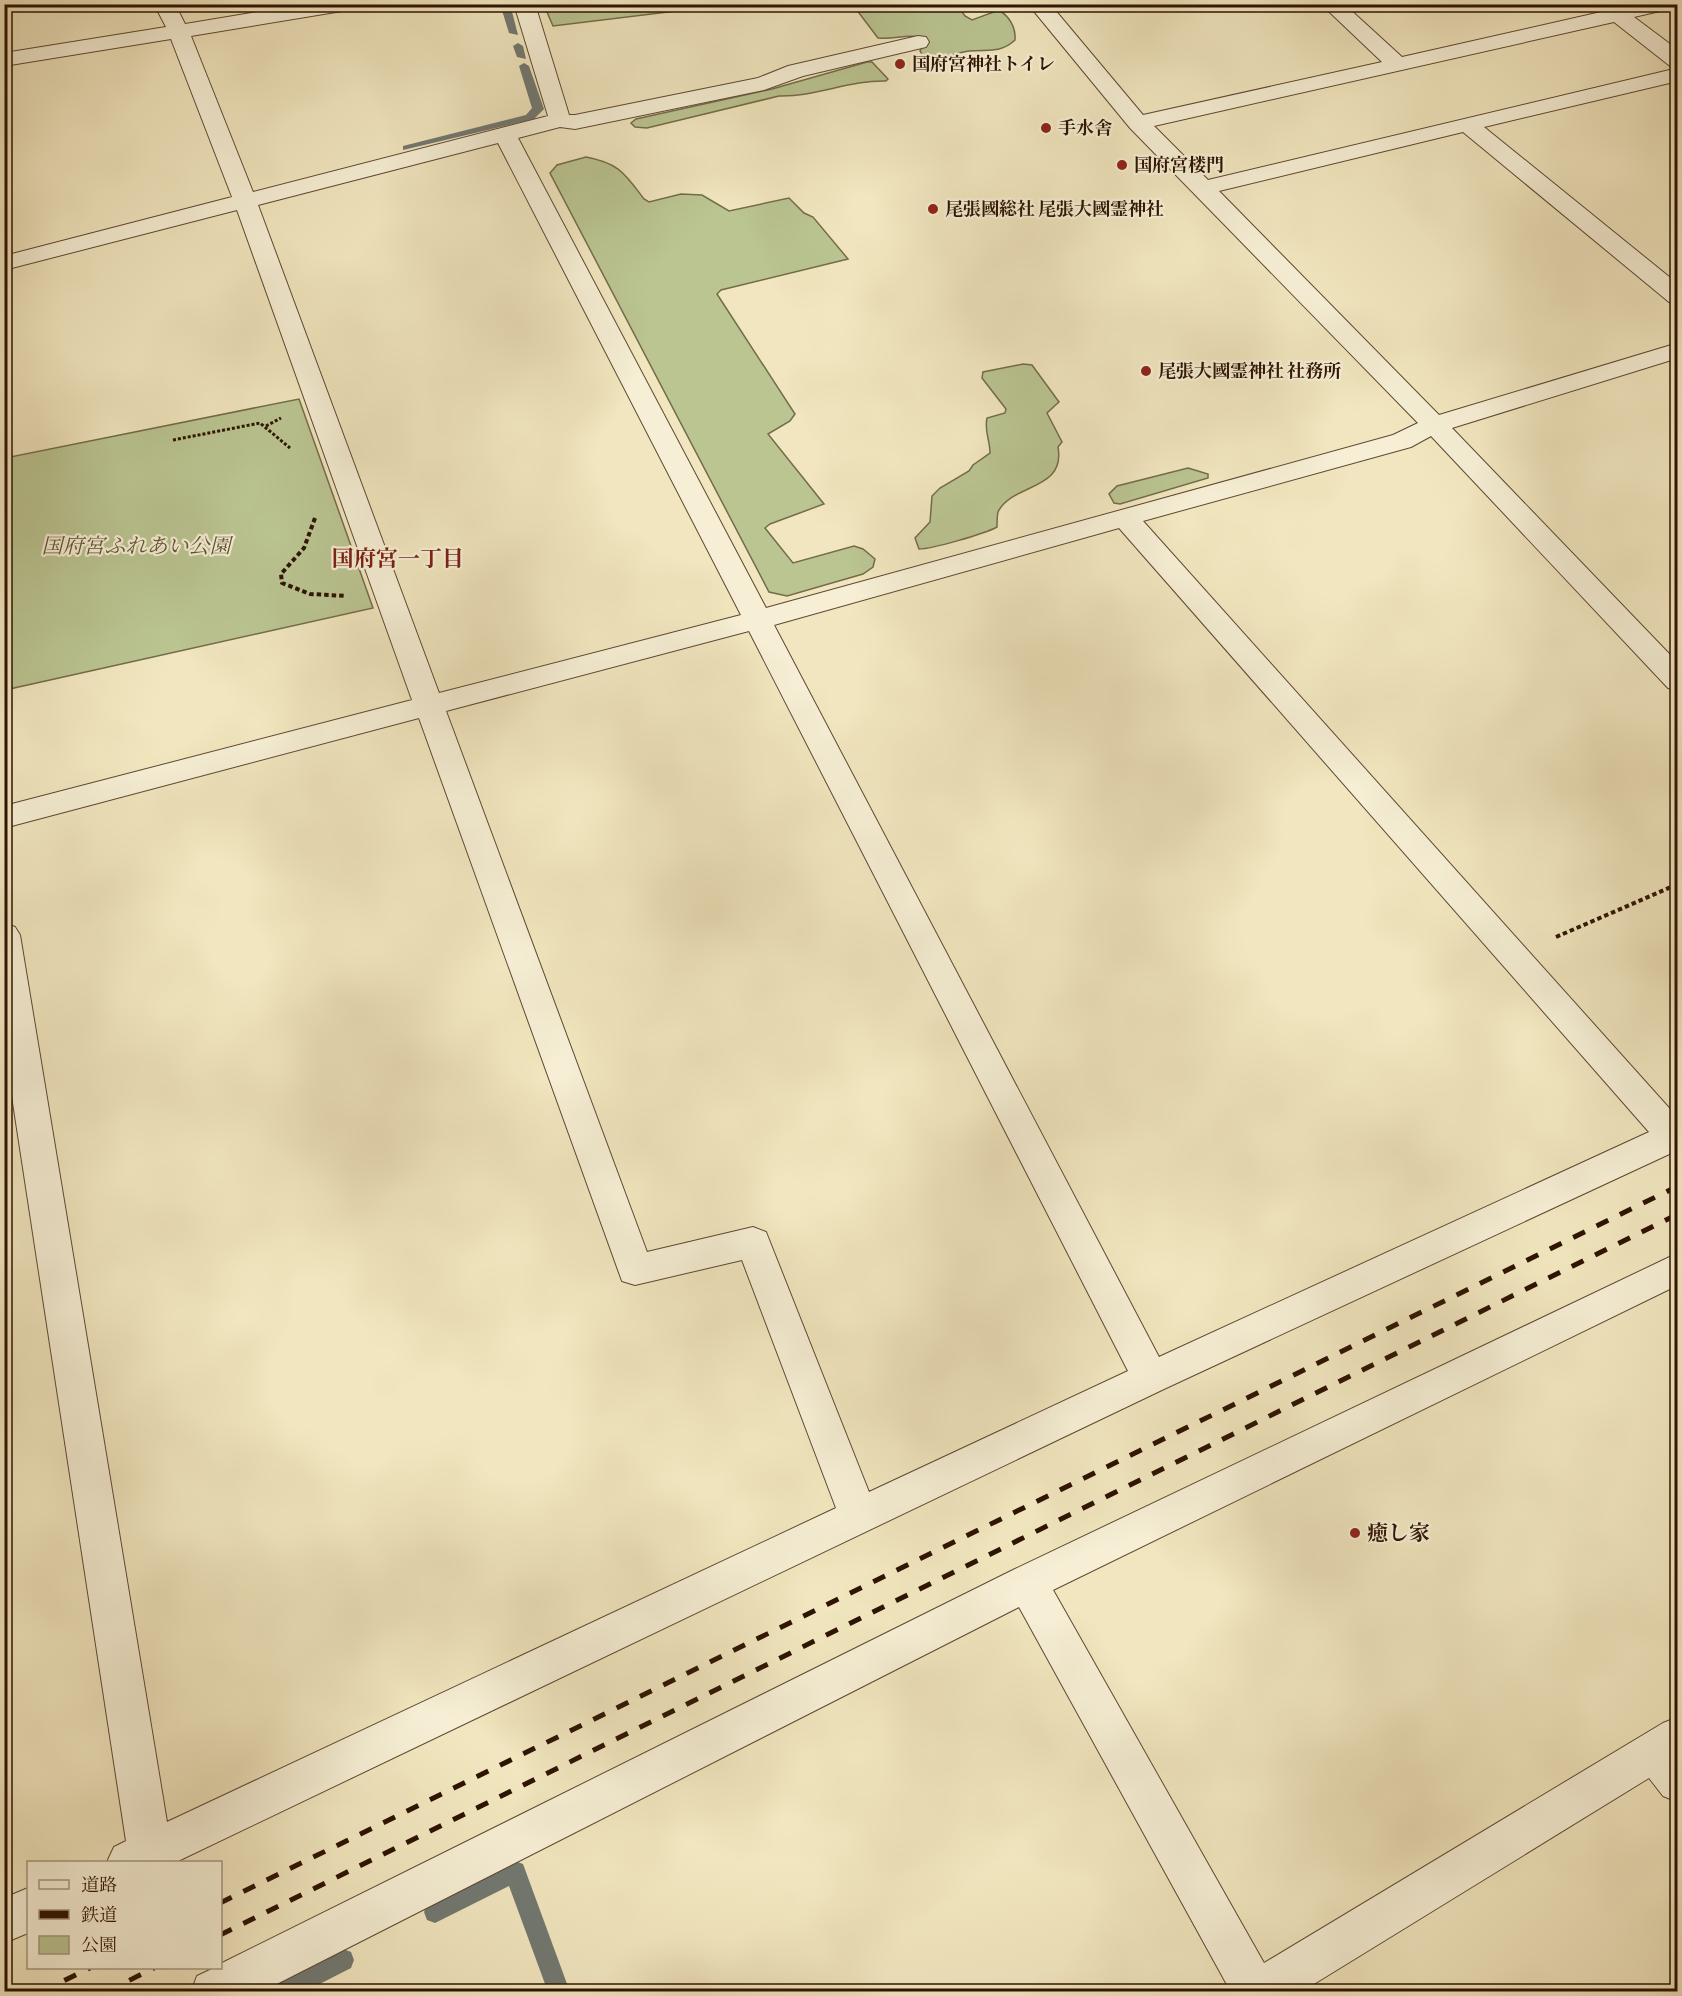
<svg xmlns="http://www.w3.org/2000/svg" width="1682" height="1996" font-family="'Libre Bodoni','Noto Serif JP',serif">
	<rect width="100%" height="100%" fill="#f1e6bf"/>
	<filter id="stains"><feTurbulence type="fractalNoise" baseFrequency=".00333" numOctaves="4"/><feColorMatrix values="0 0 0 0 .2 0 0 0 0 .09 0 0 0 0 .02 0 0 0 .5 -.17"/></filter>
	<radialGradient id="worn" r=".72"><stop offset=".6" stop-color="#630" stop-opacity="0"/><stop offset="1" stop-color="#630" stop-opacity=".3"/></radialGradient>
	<!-- green -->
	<g fill="#bac592" stroke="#746c4a" stroke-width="1.5">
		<path d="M544 5H726L553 26Z"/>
		<path d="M853 5H957L965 16 972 20 999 10C1010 17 1016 28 1015 40 1000 54 987 49 969 51 956 53 943 58 930 61L925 59 920 51 923 45 920 37C905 34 893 40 878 38Z"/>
		<path d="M867 62H872L888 79 886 81C849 80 816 97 779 96L647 128 635 127 631 123 636 119 772 89Z"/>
		<path d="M586 157C619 163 625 174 644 199L649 202 681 194 702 195 729 211 789 198 804 213 813 217 848 259 721 290 717 294 795 414 790 421 768 434 824 504 770 524 765 528 793 563 854 546 863 549 875 559 873 567 863 574 787 596 769 592 550 173 557 165Z"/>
		<path d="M1023 364 1032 365 1059 402 1047 413 1062 442 1058 447C1066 491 1012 483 998 512 997 516 997 523 997 527 984 534 932 549 919 549L915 538 930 522 932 496 940 488 969 471 973 465 990 453C990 440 984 431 987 418L1005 413 1006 409 982 378 983 372Z"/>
		<path d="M299 399 373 608 5 690V458Z"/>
		<path d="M1188 468 1208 474V478L1120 504 1114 503 1109 494 1117 486Z"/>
	</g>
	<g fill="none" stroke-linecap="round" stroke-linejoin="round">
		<!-- stream -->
		<g fill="#727972" fill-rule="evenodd">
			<path d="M500 4H510L518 35 509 33Z"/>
			<path d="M518 43 523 46 526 59 517 57 513 46Z"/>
			<path d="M524 63 529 66 544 109 534 119 403 150V146L526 115 532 108 519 66Z"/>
			<path d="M515 1861 523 1864 570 1992H548L509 1886 435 1923 427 1920 424 1912 427 1904Z"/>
			<path d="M343 1949 351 1952 354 1960 351 1968 304 1992H268L271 1984Z"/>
		</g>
		<!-- minor casing -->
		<g stroke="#5f4831" stroke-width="2">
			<g id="minor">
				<path d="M154 4H175L185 24 306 4H358L348 10 191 36 253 192 548 116 514 4H535L569 115H575L758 78 788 66 918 36 926 37 929 42 926 47 803 76 764 90 575 129 560 127 518 138 766 608 1393 435 1418 423 1130 128 1028 4H1050L1143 115 1382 62 1321 4H1344L1402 57 1601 12 1597 7 1598 4H1617L1621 8 1636 4H1676L1673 8 1634 17 1678 50V67L1670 66 1614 22 1154 126 1208 180 1678 68V81L1484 127 1678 284V304L1669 302 1463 132 1219 191 1439 415 1678 343V358L1452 428 1678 663V691L1668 688 1431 436 1411 447 1143 521 1678 1118V1150L1164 1389 176 1862H107L114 1847 126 1841 4 1044V923L15 927 20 935 167 1822 836 1508 742 1260 635 1285 622 1281 419 718 4 828V806L412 700 237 210 4 270V256L232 197 171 39 4 66V53L166 27ZM498 143 741 615 439 693 258 205ZM1119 528 1649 1132 1159 1357 774 625ZM749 631 1128 1371 869 1492 766 1232 753 1227 647 1252 446 711Z"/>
				<path d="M1678 1253V1285L1053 1590 1264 1963 1663 1723 1678 1717V1802L1663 1796 1649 1778 1301 1992H1231L1019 1607 261 1992H191L197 1976 214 1968H220V1964L1013 1570Z"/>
				<path d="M28 1888V1933L4 1943V1898Z"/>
			</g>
		</g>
		<!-- path-far1 -->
		<g stroke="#2e1302" stroke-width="3" stroke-dasharray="3 2" stroke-linecap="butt">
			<path d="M266 426 281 418"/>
			<path d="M173 440 260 423 290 448"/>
		</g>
		<!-- path -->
		<g stroke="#2e1302" stroke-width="4" stroke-dasharray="4.5 3" stroke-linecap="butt">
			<path d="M315 518 304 548 281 574 282 583 310 594 346 596"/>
			<path d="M1556 937 1678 884"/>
		</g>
		<!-- minor -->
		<use href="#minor" fill="#f6efd5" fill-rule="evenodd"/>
		<!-- rail -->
		<g stroke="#2e1302" stroke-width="5" stroke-dasharray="13 13" stroke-linecap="butt">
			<path d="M220 1903 1678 1186"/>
			<path d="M220 1935 1678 1214"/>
			<path d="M41 1992 90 1968"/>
			<path d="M106 1992 154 1968"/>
		</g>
	</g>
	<!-- markers -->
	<g fill="#8f2418" stroke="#f6efd5" stroke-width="2">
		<circle cx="900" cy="64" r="6"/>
		<circle cx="1046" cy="128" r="6"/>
		<circle cx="1122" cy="165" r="6"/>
		<circle cx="933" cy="209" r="6"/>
		<circle cx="1146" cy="371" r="6"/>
		<circle cx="1355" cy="1533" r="6"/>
	</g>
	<g text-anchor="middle" stroke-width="4.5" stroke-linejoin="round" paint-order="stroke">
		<!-- far-poi labels -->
		<g font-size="18" font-weight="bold" fill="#2e1302" stroke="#f6efd5" text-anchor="start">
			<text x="912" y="70">国府宮神社トイレ</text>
			<text x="1058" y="134">手水舎</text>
			<text x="1134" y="171">国府宮楼門</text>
			<text x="945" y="215">尾張國総社 尾張大國霊神社</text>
			<text x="1158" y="377">尾張大國霊神社 社務所</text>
		</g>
		<!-- park labels -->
		<g font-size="21" font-style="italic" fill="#5f5134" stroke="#f6efd5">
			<text x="136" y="553">国府宮ふれあい公園</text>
		</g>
		<!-- poi labels -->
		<g font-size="21" font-weight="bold" fill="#2e1302" stroke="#f6efd5" text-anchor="start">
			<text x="1367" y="1540">癒し家</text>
		</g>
		<!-- neighbourhood labels -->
		<g font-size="22" font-weight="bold" fill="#7a1f14" stroke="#f6efd5">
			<text x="398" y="566">国府宮一丁目</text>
		</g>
	</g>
	<!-- margin -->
	<rect width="1682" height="1996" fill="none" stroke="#f1e6bf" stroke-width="24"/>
	<rect x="6" y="6" width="1670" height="1984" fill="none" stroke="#2e1302" stroke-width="3"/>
	<rect x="12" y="12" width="1658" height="1972" fill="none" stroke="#2e1302" stroke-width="1.5"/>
	<!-- legend -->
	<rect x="27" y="1861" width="195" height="108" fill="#f6efd5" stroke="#a69781" stroke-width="1.5"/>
	<rect x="39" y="1880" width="30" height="9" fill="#f6efd5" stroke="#a69781" stroke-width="1.5"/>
	<text x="81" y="1891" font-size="18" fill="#2e1302">道路</text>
	<rect x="39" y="1910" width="30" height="9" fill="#2e1302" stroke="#a69781" stroke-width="1.5"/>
	<text x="81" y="1921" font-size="18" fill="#2e1302">鉄道</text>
	<rect x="39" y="1936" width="30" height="18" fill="#bac592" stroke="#a69781" stroke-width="1.5"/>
	<text x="81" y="1951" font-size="18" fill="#2e1302">公園</text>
	<rect width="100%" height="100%" filter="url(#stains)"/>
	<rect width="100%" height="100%" fill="url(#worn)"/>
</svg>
